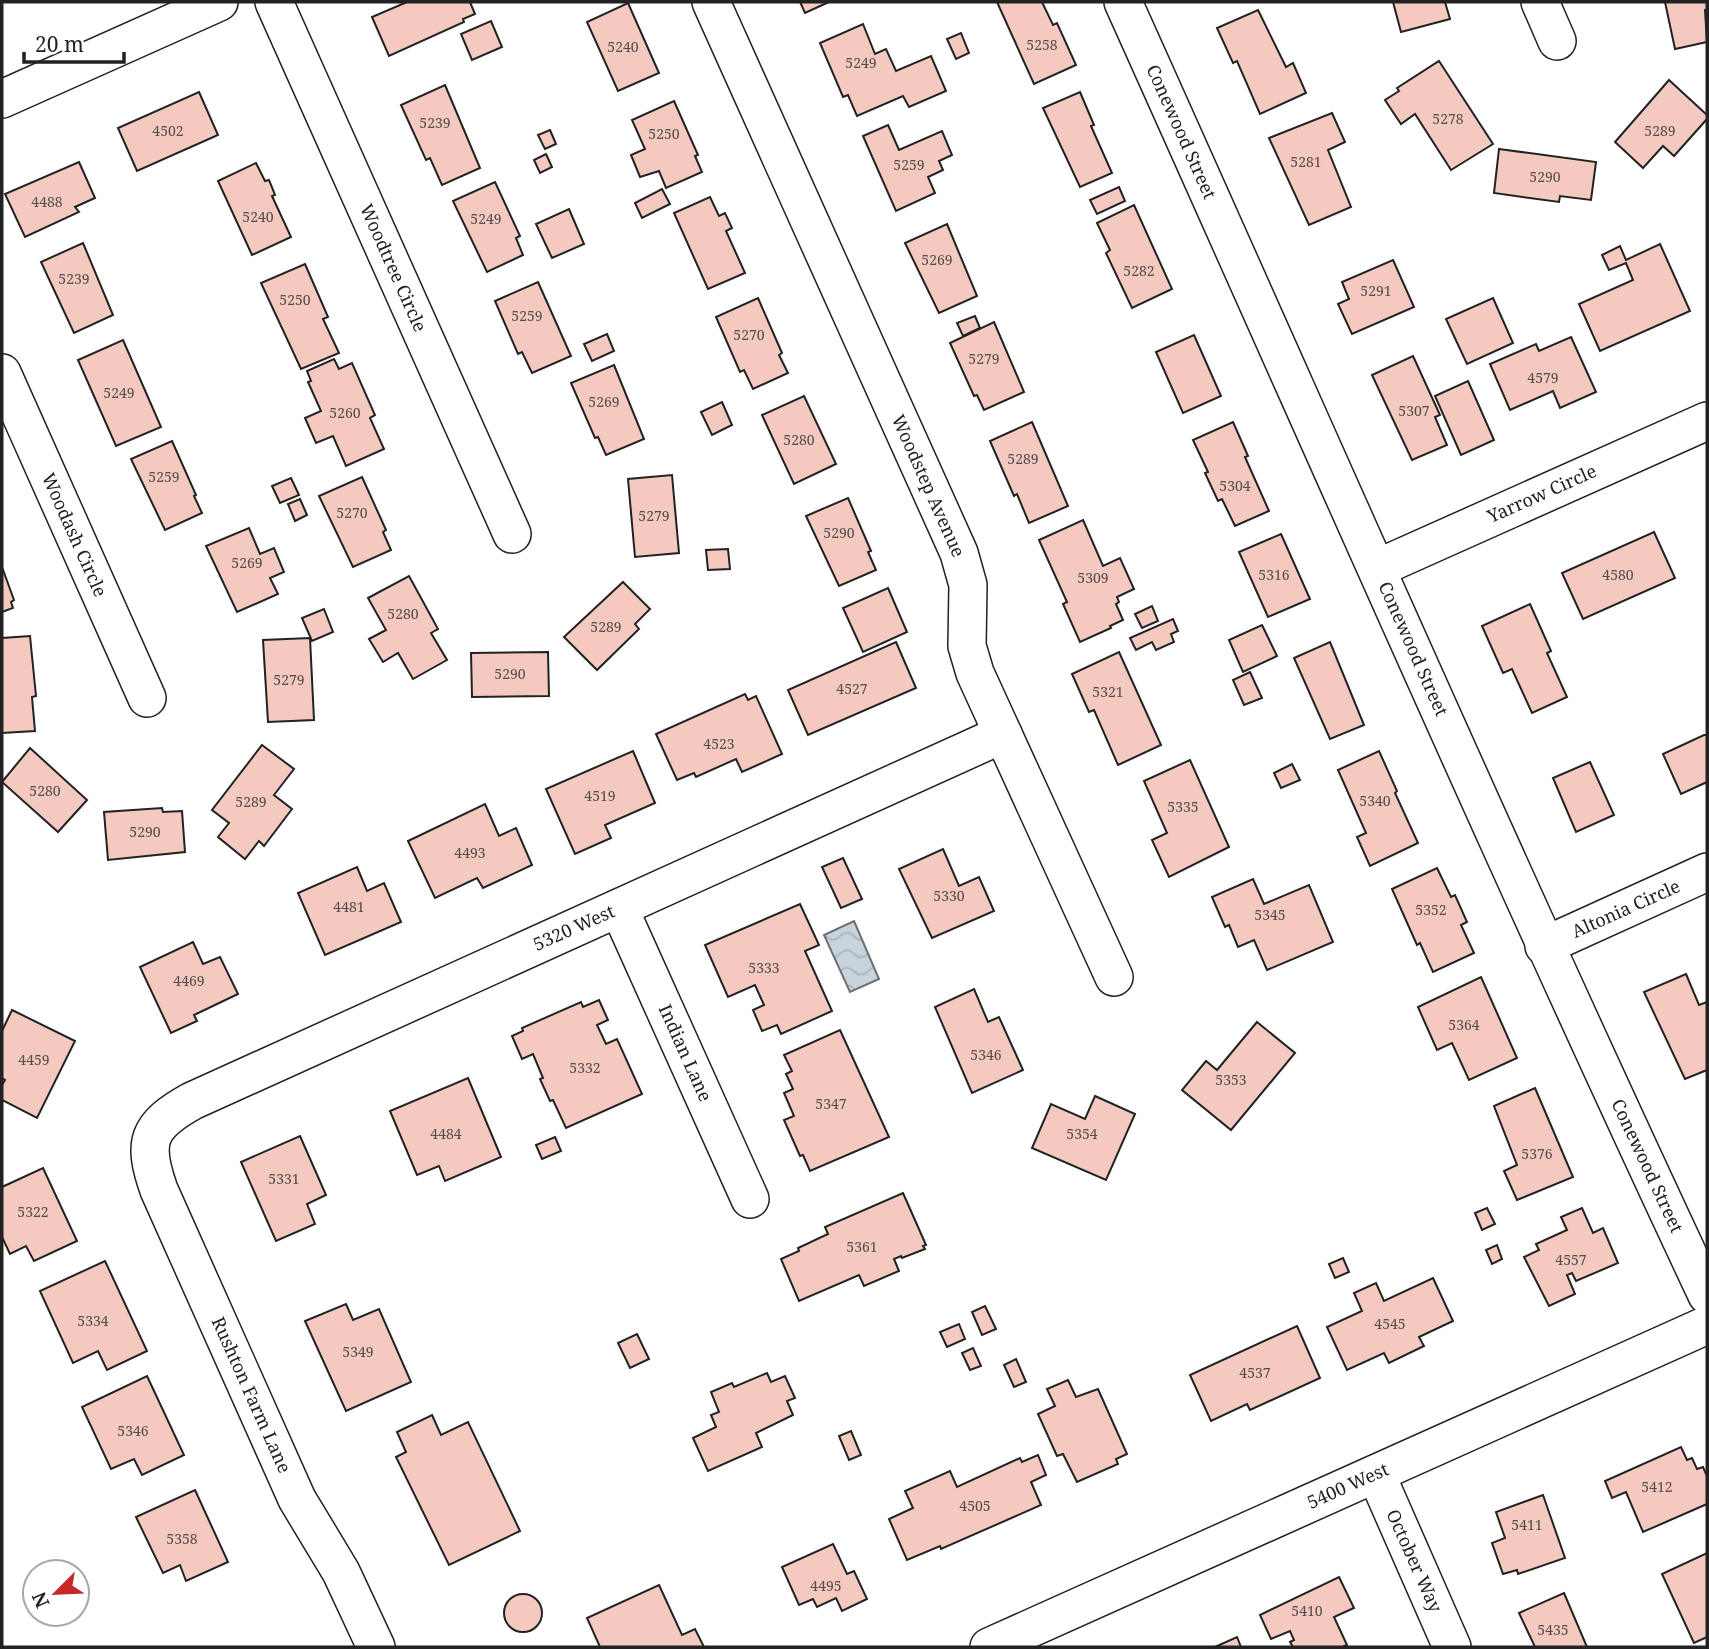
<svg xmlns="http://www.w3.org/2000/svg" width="1709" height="1649" font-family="'Noto Serif',serif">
	<defs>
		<pattern id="water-waves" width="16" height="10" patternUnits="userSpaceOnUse" patternTransform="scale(1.75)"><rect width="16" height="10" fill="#c7d3dd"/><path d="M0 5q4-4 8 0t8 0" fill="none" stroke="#abb5bd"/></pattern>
	</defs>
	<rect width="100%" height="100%" fill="#fff"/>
	<!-- water -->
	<path fill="url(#water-waves)" stroke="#6f6f6f" stroke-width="2" d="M854 921 879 979 850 992 824 935Z"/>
	<!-- building -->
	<g fill="#f3c9c0" stroke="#222" stroke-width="2">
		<path d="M407 2H470L475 14 463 19 464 22 389 56 372 17Z"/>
		<path d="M800 2H829L805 13Z"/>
		<path d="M997 2H1042L1053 25 1057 23 1076 65 1034 84Z"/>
		<path d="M1393 2H1445L1450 19 1401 32Z"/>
		<path d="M1665 2H1707V9L1705 10 1707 42 1675 49Z"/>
		<path d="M628 3 659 73 618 91 587 22Z"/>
		<path d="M1258 10 1286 67 1293 63 1306 93 1260 114 1237 61 1233 63 1217 28Z"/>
		<path d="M491 21 502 47 472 60 461 34Z"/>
		<path d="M863 24 875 54 886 49 896 71 931 56 946 91 909 107 903 96 857 116 848 95 843 97 820 43Z"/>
		<path d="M961 33 969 53 956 59 947 39Z"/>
		<path d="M1439 61 1493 144 1451 170 1415 114 1401 124 1385 100 1399 91 1397 88Z"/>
		<path d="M1669 80 1707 115V119L1674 156 1663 146 1643 168 1615 142Z"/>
		<path d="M445 85 480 168 442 185 430 158 426 160 401 105Z"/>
		<path d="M199 92 218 135 137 171 118 128Z"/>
		<path d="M1080 92 1094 125 1091 126 1112 173 1080 187 1043 108Z"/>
		<path d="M674 101 698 155 695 156 702 172 666 188 659 171 640 177 631 155 645 149 632 120Z"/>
		<path d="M1332 113 1345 142 1328 150 1351 207 1309 225 1269 138Z"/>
		<path d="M888 125 899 150 942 131 952 155 939 161 943 170 928 177 935 193 896 211 863 136Z"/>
		<path d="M550 130 556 144 545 149 538 135Z"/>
		<path d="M1499 149 1596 162 1591 200 1560 196 1559 202 1494 193Z"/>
		<path d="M546 154 552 167 540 173 534 160Z"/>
		<path d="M79 162 95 198 75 207 79 212 25 237 5 194Z"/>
		<path d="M256 163 265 181 269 180 275 195 272 196 291 237 252 255 218 181Z"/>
		<path d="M495 182 520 236 516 238 523 255 487 272 453 201Z"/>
		<path d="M1119 187 1125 201 1097 214 1090 200Z"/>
		<path d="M662 189 670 204 642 218 635 203Z"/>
		<path d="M710 197 719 216 725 213 732 228 726 231 745 273 708 289 674 213Z"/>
		<path d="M1134 205 1172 289 1132 308 1106 253 1110 250 1097 223Z"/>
		<path d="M569 209 584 244 552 258 536 224Z"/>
		<path d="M947 224 977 296 939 313 905 243Z"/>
		<path d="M83 243 113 315 74 333 41 262Z"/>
		<path d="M1660 244 1690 311 1600 351 1579 304 1633 280 1626 263 1609 270 1602 255 1620 246 1626 260Z"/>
		<path d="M1393 260 1414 307 1352 334 1338 304 1349 299 1342 282Z"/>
		<path d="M305 264 328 317 323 319 339 353 301 369 261 283Z"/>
		<path d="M538 282 571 356 532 373 522 352 518 354 495 301Z"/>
		<path d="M758 298 782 353 779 355 788 373 753 389 744 370 740 372 716 317Z"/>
		<path d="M1493 298 1513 343 1467 364 1446 319Z"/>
		<path d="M975 316 980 328 963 336 957 323Z"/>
		<path d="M994 322 1024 392 984 410 977 395 974 396 950 343Z"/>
		<path d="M607 334 614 351 592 361 584 344Z"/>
		<path d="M1194 335 1221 396 1183 413 1156 352Z"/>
		<path d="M1571 337 1596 392 1560 408 1553 391 1510 410 1490 364 1536 344 1539 351Z"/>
		<path d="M123 340 161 427 116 446 78 360Z"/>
		<path d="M1413 356 1440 415 1435 417 1447 445 1412 460 1372 375Z"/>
		<path d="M334 359 339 369 352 363 375 415 370 418 384 449 346 466 333 436 316 443 305 418 321 411 308 382 311 381 307 371Z"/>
		<path d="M614 365 644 439 606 455 598 437 595 438 571 383Z"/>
		<path d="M1468 381 1494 440 1461 455 1435 396Z"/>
		<path d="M804 396 836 464 794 484 762 415Z"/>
		<path d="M722 402 732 425 712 435 701 412Z"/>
		<path d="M1032 422 1068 506 1029 523 1017 494 1014 496 990 441Z"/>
		<path d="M1233 422 1248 456 1245 457 1269 511 1235 526 1222 499 1218 501 1205 473 1208 472 1193 440Z"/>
		<path d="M172 441 196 495 194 496 202 513 165 530 131 459Z"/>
		<path d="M672 475 679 553 635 557 628 479Z"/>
		<path d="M362 477 386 530 383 532 391 550 353 567 319 496Z"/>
		<path d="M291 478 299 495 280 503 272 486Z"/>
		<path d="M848 498 871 551 868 552 876 570 839 586 806 516Z"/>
		<path d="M300 499 307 515 295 521 288 504Z"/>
		<path d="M1083 520 1103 566 1120 558 1134 589 1117 597 1119 602 1116 604 1123 620 1110 626 1111 628 1080 642 1063 604 1067 602 1039 540Z"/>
		<path d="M249 528 260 554 274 548 284 572 270 578 278 594 237 612 206 546Z"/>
		<path d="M1654 532 1675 578 1583 619 1562 573Z"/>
		<path d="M1281 534 1310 599 1268 617 1239 552Z"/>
		<path d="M728 549 730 569 708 570 706 550Z"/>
		<path d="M2 567 14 600 11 602 13 608 2 612Z"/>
		<path d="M409 576 438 629 431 633 447 660 413 679 398 653 383 662 369 639 386 630 368 598Z"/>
		<path d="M623 582 650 609 635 624 639 629 597 670 564 637Z"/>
		<path d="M888 588 907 632 863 652 843 608Z"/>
		<path d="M1530 604 1551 651 1547 653 1567 697 1532 713 1512 669 1503 673 1482 626Z"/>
		<path d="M1152 606 1158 621 1142 628 1135 614Z"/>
		<path d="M324 609 333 632 312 641 302 618Z"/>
		<path d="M1173 619 1178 631 1171 634 1174 642 1156 650 1152 642 1136 650 1130 638Z"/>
		<path d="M1262 625 1277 656 1243 672 1229 640Z"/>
		<path d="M30 636 36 696 32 697 35 731 2 733V638Z"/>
		<path d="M310 638 314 720 268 722 263 640Z"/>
		<path d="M896 642 916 688 808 735 788 690Z"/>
		<path d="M1330 642 1364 725 1330 739 1294 658Z"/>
		<path d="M548 652 549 696 472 697 471 653Z"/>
		<path d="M1119 652 1161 745 1118 765 1094 710 1089 712 1072 674Z"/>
		<path d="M1250 672 1262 698 1244 705 1233 680Z"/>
		<path d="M745 694 748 700 756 696 782 754 742 772 736 759 696 777 694 773 677 780 656 734Z"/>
		<path d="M1704 735H1707V782L1681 794 1663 754Z"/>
		<path d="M262 745 294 769 274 795 292 809 264 846 259 841 245 859 218 837 229 823 212 810Z"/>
		<path d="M30 748 87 800 58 832 2 782Z"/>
		<path d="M633 751 655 803 605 825 611 838 575 854 546 789Z"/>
		<path d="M1379 751 1397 791 1395 793 1418 843 1370 866 1357 837 1366 833 1338 770Z"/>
		<path d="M1190 760 1229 847 1169 877 1152 840 1167 833 1144 781Z"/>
		<path d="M1590 762 1614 815 1576 832 1553 778Z"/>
		<path d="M1292 764 1300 780 1281 788 1274 773Z"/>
		<path d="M485 804 499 836 516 828 532 865 483 888 477 878 435 898 408 841Z"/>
		<path d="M162 808 163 812 182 811 185 852 108 860 104 812Z"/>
		<path d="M943 849 959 886 979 877 994 911 932 938 899 869Z"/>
		<path d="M843 858 862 899 841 908 822 867Z"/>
		<path d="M357 867 367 891 384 883 401 922 325 955 298 893Z"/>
		<path d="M1437 868 1451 897 1455 895 1467 922 1461 925 1474 953 1433 972 1420 943 1417 945 1392 889Z"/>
		<path d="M1253 879 1264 904 1309 885 1333 942 1267 970 1254 940 1238 947 1229 925 1225 927 1212 897Z"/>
		<path d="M800 904 819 945 805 951 832 1011 781 1034 777 1025 762 1031 753 1010 764 1005 755 985 728 997 705 945Z"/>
		<path d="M193 942 203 964 220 957 238 994 194 1015 197 1021 171 1033 140 967Z"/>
		<path d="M1686 974 1699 1005 1707 1002V1070L1685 1079 1644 992Z"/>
		<path d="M1481 977 1517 1058 1469 1080 1452 1043 1437 1050 1418 1007Z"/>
		<path d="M974 989 988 1022 999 1017 1023 1070 972 1093 935 1007Z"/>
		<path d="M599 1000 608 1020 597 1025 606 1044 617 1039 642 1094 566 1128 553 1100 550 1101 540 1079 543 1078 533 1054 522 1059 512 1036 523 1031 522 1028 581 1002 583 1007Z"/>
		<path d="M12 1010 75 1041 37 1118 2 1100V1085L5 1080 2 1078V1031Z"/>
		<path d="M1257 1022 1295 1053 1231 1130 1182 1090 1206 1061 1217 1070Z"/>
		<path d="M840 1030 889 1137 810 1171 803 1155 800 1156 784 1120 794 1116 784 1093 793 1089 786 1074 792 1071 784 1055Z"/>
		<path d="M468 1078 501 1157 445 1181 439 1166 417 1175 390 1111Z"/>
		<path d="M1535 1088 1573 1177 1517 1200 1504 1171 1517 1165 1494 1106Z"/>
		<path d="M1095 1096 1135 1114 1106 1180 1032 1148 1051 1104 1085 1119Z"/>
		<path d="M300 1136 326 1195 307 1204 315 1224 276 1241 241 1162Z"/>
		<path d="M555 1137 561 1151 542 1159 536 1145Z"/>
		<path d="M43 1168 77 1241 34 1261 26 1246 10 1254 2 1237V1187Z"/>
		<path d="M903 1193 926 1245 923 1246 925 1249 902 1258 901 1256 894 1259 899 1271 864 1286 859 1275 799 1301 781 1259 799 1251 798 1248 828 1234 825 1227Z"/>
		<path d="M1487 1208 1495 1224 1482 1230 1475 1213Z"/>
		<path d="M1582 1208 1593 1233 1603 1228 1618 1263 1576 1281 1572 1273 1567 1275 1575 1294 1549 1306 1524 1257 1539 1250 1536 1244 1567 1230 1561 1217Z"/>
		<path d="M1497 1245 1502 1259 1492 1264 1486 1250Z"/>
		<path d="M1343 1258 1349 1272 1335 1278 1329 1264Z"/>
		<path d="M105 1261 147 1351 107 1370 98 1351 73 1363 40 1291Z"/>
		<path d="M1433 1278 1453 1321 1419 1337 1424 1346 1389 1363 1384 1353 1347 1370 1327 1327 1362 1311 1354 1293 1376 1283 1384 1301Z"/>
		<path d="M346 1304 353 1320 379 1309 411 1382 346 1411 305 1321Z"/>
		<path d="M985 1306 996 1329 982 1335 972 1312Z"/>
		<path d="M959 1324 965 1339 947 1347 940 1332Z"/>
		<path d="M1297 1326 1320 1378 1250 1410 1247 1404 1211 1421 1190 1375Z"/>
		<path d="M637 1334 649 1359 630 1368 618 1343Z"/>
		<path d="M973 1348 981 1366 970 1370 962 1353Z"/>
		<path d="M1016 1359 1026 1382 1014 1387 1004 1365Z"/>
		<path d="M767 1373 771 1382 785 1376 795 1398 787 1401 793 1415 756 1433 762 1447 708 1471 693 1438 716 1427 711 1415 719 1412 711 1392 732 1383 734 1387Z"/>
		<path d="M147 1376 184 1455 142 1475 134 1459 111 1469 82 1407Z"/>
		<path d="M1068 1380 1076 1397 1098 1389 1127 1454 1116 1459 1118 1464 1077 1482 1063 1454 1057 1456 1038 1414 1055 1406 1047 1389Z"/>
		<path d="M432 1415 441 1435 468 1422 520 1531 449 1565 396 1457 406 1452 397 1432Z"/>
		<path d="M851 1431 861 1455 849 1460 839 1436Z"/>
		<path d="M1681 1447 1687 1460 1692 1458 1697 1469 1703 1467 1707 1476V1504L1643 1532 1626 1492 1612 1498 1605 1481Z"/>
		<path d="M1038 1455 1046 1475 1031 1482 1041 1505 941 1549 940 1546 907 1560 889 1519 913 1508 905 1491 950 1471 957 1487 1020 1458 1022 1462Z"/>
		<path d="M195 1490 228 1562 186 1581 180 1565 163 1573 136 1517Z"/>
		<path d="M1543 1495 1565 1558 1518 1574 1517 1570 1503 1574 1492 1543 1505 1538 1496 1512Z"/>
		<path d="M833 1544 847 1574 854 1571 867 1599 842 1611 836 1598 817 1607 813 1599 799 1605 782 1567Z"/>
		<path d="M1707 1553V1637L1694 1643 1662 1574Z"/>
		<path d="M1339 1577 1354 1608 1334 1617 1347 1645 1342 1647H1293L1290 1642 1294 1640 1290 1631 1271 1639 1260 1615Z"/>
		<path d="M659 1585 682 1635 695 1629 704 1647H600L587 1618Z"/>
		<path d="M1564 1593 1587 1647H1535L1519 1613Z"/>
		<circle cx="523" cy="1613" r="19"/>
		<path d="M1237 1637 1241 1647H1215Z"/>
	</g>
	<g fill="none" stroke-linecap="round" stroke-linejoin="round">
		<!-- minor casing -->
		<g stroke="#222" stroke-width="40">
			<g id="minor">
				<path d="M274 2 512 534"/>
				<path d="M711 2 959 553 968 585 967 646 975 673 1114 977"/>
				<path d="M1123 2C1317 433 1506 867 1707 1295"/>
				<path d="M1540 2 1557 41"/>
				<path d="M2 99 219 2"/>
				<path d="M2 373 147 698"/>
				<path d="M1378 568 1707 421"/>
				<path d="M619 908 750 1199"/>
				<path d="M1544 946 1707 872"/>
				<path d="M1376 1474 1452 1647"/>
				<path d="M376 1647 341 1572 297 1499 159 1190C142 1142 147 1126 192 1101L1003 734"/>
				<path d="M989 1647 1707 1325"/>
			</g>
		</g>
		<!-- minor -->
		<use href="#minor" stroke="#fff" stroke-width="37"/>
	</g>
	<g text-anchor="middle" stroke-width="5" stroke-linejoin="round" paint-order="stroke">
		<!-- number labels -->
		<g font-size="14" fill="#564c4a">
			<text x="1042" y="50">5258</text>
			<text x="623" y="52">5240</text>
			<text x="861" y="68">5249</text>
			<text x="1448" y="124">5278</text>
			<text x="435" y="128">5239</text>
			<text x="168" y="136">4502</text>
			<text x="1660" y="136">5289</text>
			<text x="664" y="139">5250</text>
			<text x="1306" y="167">5281</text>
			<text x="909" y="170">5259</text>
			<text x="1545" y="182">5290</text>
			<text x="47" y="207">4488</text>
			<text x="258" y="222">5240</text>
			<text x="486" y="224">5249</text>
			<text x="937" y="265">5269</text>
			<text x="1139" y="276">5282</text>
			<text x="74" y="284">5239</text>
			<text x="1376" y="296">5291</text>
			<text x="295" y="305">5250</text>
			<text x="527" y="321">5259</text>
			<text x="749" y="340">5270</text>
			<text x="984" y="364">5279</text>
			<text x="1543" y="383">4579</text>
			<text x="119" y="398">5249</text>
			<text x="604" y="407">5269</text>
			<text x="1414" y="416">5307</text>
			<text x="345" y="418">5260</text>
			<text x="799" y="445">5280</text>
			<text x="1023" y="464">5289</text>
			<text x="164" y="482">5259</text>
			<text x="1235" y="491">5304</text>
			<text x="352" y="518">5270</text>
			<text x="654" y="521">5279</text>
			<text x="839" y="538">5290</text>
			<text x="247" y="568">5269</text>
			<text x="1274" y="580">5316</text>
			<text x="1618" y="580">4580</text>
			<text x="1093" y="583">5309</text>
			<text x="403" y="619">5280</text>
			<text x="606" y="632">5289</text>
			<text x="510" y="679">5290</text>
			<text x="289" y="685">5279</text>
			<text x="852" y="694">4527</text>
			<text x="1108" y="697">5321</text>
			<text x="719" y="749">4523</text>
			<text x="45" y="796">5280</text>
			<text x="600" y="801">4519</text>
			<text x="1375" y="806">5340</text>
			<text x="251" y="807">5289</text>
			<text x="1183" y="812">5335</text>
			<text x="145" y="837">5290</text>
			<text x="470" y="858">4493</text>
			<text x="949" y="901">5330</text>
			<text x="349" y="912">4481</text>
			<text x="1431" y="915">5352</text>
			<text x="1270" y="920">5345</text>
			<text x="764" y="973">5333</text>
			<text x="189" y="986">4469</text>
			<text x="1464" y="1030">5364</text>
			<text x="986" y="1060">5346</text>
			<text x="34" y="1065">4459</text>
			<text x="585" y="1073">5332</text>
			<text x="1231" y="1085">5353</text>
			<text x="831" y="1109">5347</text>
			<text x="446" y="1139">4484</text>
			<text x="1082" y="1139">5354</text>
			<text x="1537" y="1159">5376</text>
			<text x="284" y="1184">5331</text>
			<text x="33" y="1217">5322</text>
			<text x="862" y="1252">5361</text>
			<text x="1571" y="1265">4557</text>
			<text x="93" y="1326">5334</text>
			<text x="1390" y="1329">4545</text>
			<text x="358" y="1357">5349</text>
			<text x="1255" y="1378">4537</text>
			<text x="133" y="1436">5346</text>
			<text x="1657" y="1492">5412</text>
			<text x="975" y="1511">4505</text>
			<text x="1527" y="1530">5411</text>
			<text x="182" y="1544">5358</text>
			<text x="826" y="1591">4495</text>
			<text x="1307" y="1616">5410</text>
			<text x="1553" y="1635">5435</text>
		</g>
		<!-- street labels -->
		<g font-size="18" fill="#222" stroke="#fff">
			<text transform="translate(1181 132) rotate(66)" y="6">Conewood Street</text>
			<text transform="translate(393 268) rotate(66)" y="6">Woodtree Circle</text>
			<text transform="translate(928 486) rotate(66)" y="6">Woodstep Avenue</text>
			<text transform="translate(1542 494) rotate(-24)" y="6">Yarrow Circle</text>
			<text transform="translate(74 535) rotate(66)" y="6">Woodash Circle</text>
			<text transform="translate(1413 649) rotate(66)" y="6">Conewood Street</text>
			<text transform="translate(1626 909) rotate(-24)" y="6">Altonia Circle</text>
			<text transform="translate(574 928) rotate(-24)" y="6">5320 West</text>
			<text transform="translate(685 1053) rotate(66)" y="6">Indian Lane</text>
			<text transform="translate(1647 1166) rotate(65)" y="6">Conewood Street</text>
			<text transform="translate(251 1395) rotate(66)" y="6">Rushton Farm Lane</text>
			<text transform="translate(1348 1486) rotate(-24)" y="6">5400 West</text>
			<text transform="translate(1414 1561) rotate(66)" y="6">October Way</text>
		</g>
	</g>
	<!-- border -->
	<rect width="1709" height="1649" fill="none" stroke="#222222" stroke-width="7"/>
	<!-- north arrow -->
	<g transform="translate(56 1593) rotate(246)"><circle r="33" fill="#ffffff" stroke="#a7a7a7" stroke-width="2"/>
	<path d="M0-5L12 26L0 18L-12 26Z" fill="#c62828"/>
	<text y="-10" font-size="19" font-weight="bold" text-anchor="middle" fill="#222222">N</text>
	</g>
	<!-- scale -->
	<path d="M24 52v10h100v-10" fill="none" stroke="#222222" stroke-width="3.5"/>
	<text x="35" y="52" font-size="21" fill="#222222" stroke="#ffffff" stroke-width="5" paint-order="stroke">20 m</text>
</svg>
